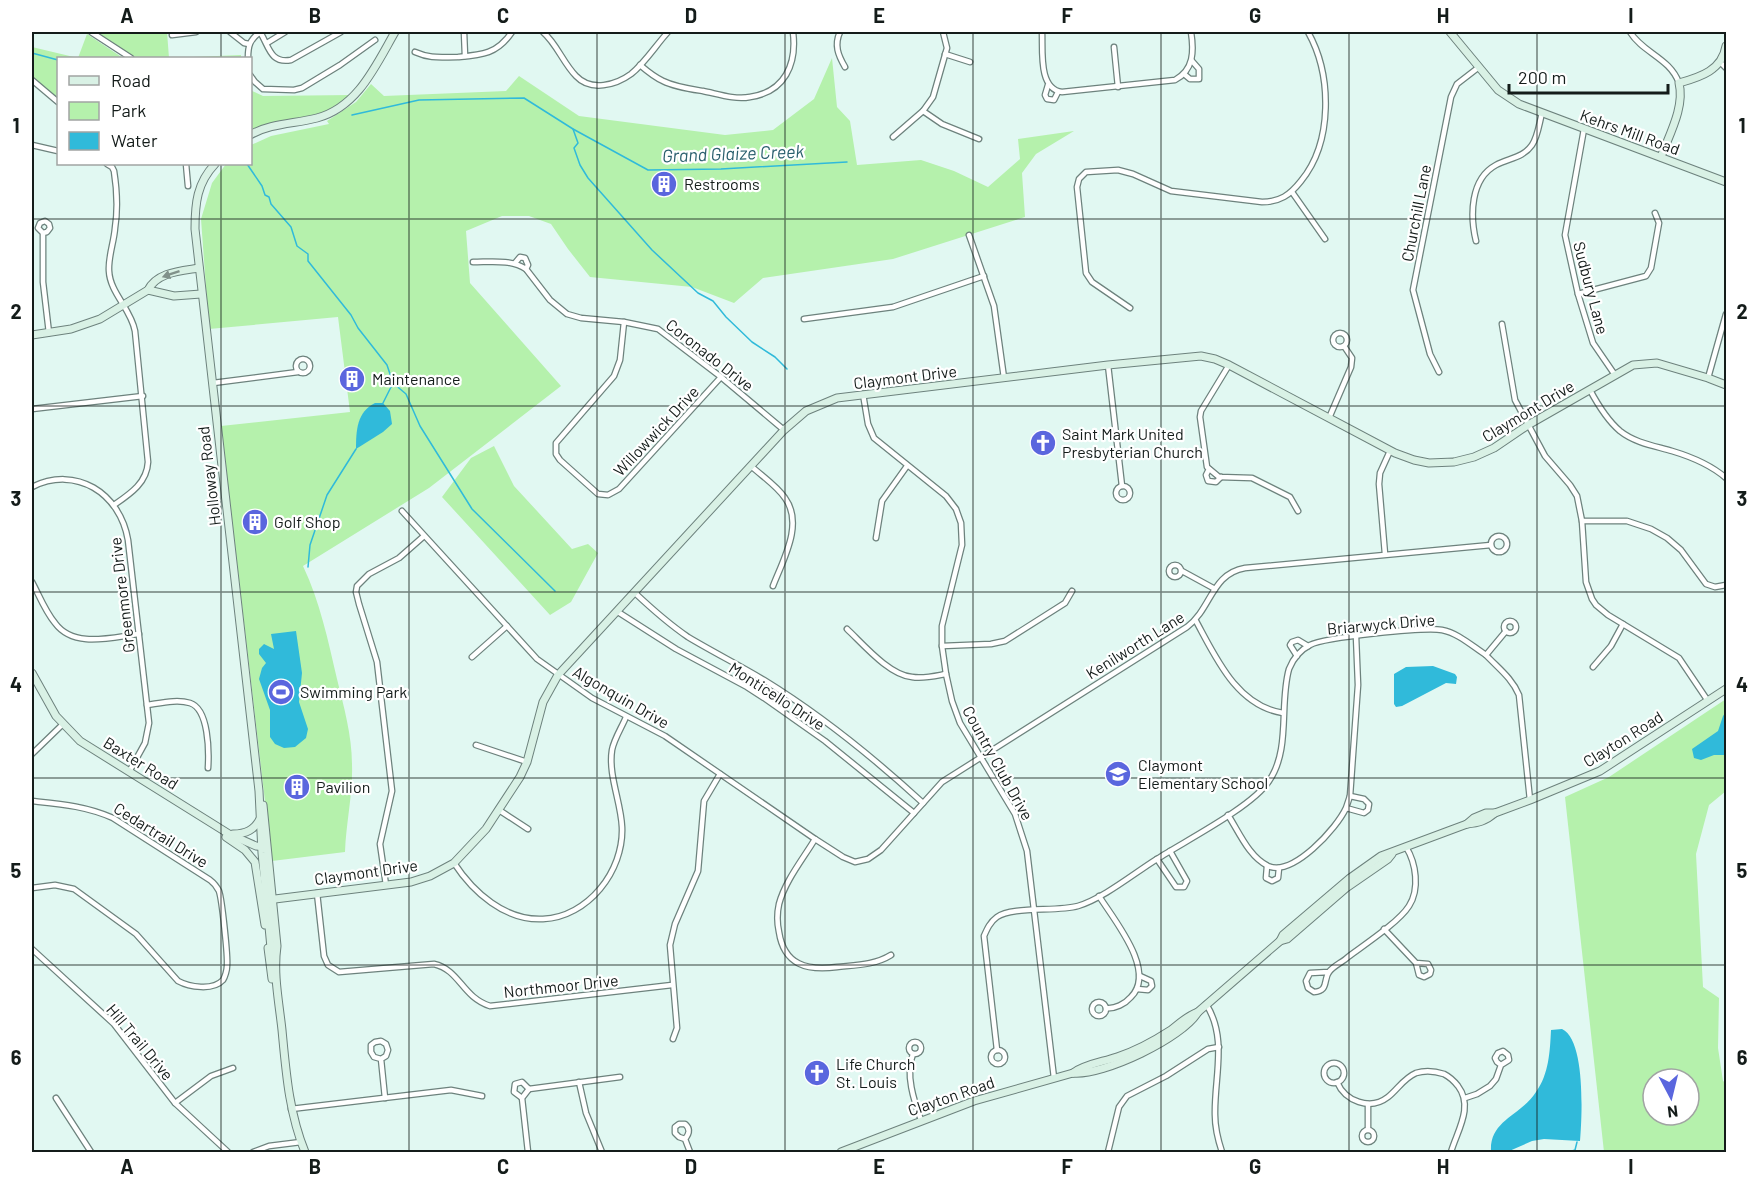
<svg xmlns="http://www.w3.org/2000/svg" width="1758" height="1184" font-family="Barlow,sans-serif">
	<rect width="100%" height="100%" fill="#e1f8f2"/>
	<!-- green -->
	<g fill="#b5f1ac" fill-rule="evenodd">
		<path d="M95 32H167L169 58 241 55V58H135Z"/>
		<path d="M87 34 123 58H58V99L32 78V47L78 58Z"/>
		<path d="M832 58 837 107 850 121 857 165 921 160 954 171 988 187 1020 159 1018 139 1074 131 1036 154 1022 173 1025 217 893 259 763 278 734 303 692 287 590 277 568 249 551 224 529 216H502L466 231 470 283 561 386 429 488 303 566C320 602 328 640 337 679 344 707 352 736 352 765 353 794 346 823 345 852L272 861 221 426 350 412 338 317 209 329 201 219 212 183 226 164H250L251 145 271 136 329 124 327 121 356 102 371 84 384 96 506 91 519 76 579 116 725 135 773 130 814 99Z"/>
		<path d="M250 90 263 96 352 95C338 105 324 114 306 119 288 124 269 124 251 130Z"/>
		<path d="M494 446 514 486 572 549 588 544 598 553 571 602 550 615 442 497 471 458Z"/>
		<path d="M1726 699V791L1709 805 1696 854 1703 987 1719 998 1718 1048 1723 1081 1726 1083V1152H1604L1565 797 1609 777ZM1653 1079H1689V1115H1653Z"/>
	</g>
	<!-- water -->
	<g fill="#30bada">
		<path d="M375 403H383L390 411 392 424 383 432 356 449C356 430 357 412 375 403Z"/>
		<path d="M296 631 302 673 299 702 308 729 306 738 295 747 284 748 275 744 270 737V710L259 679 262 668 266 663 259 654V649L264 644 274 649 271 634Z"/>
		<path d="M1433 666 1455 674 1457 677 1456 684 1446 683 1402 706 1396 707 1394 704V674L1406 667Z"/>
		<path d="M1726 712V755H1714L1701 760 1694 758 1692 749 1718 731 1723 716Z"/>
		<path d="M1562 1029C1586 1040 1582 1118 1580 1141L1544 1139 1532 1141 1507 1152H1491C1489 1120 1521 1116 1536 1092 1549 1074 1550 1051 1551 1030Z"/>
	</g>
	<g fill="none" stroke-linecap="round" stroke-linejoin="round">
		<!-- stream -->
		<g stroke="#30bada" stroke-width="1.5">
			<path d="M32 53 58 60"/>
			<path d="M352 115 419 100 524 98 573 129 648 170 721 169 847 162"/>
			<path d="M573 129 578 143 574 148 580 165 588 178 652 250 698 293 713 301 726 317 752 342 775 357 787 369"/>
			<path d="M247 164 262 186 265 195 269 197 271 204 291 227 297 246 308 254V261L351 315 358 328 387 365 393 383 406 394 420 426 472 509 555 591"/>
			<path d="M383 403 393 383"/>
			<path d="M308 567 310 545 327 495 356 449"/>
			<path d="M1569 1152 1575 1150 1577 1142"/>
		</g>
		<!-- street casing -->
		<g stroke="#6d827d" stroke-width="7">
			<g id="street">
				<path d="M91 32 131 58"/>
				<path d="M230 32 244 43 249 44"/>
				<path d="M464 32 465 56"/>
				<path d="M543 32C557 44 563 63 576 76 591 92 616 85 631 74 645 63 656 45 668 32"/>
				<path d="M840 32C834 45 838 55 845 67"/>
				<path d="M1042 32C1043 50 1038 89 1062 92L1175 80C1194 70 1194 51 1191 32"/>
				<path d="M1630 32C1643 53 1670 58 1679 83"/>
				<path d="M172 35 196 32"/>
				<path d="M267 43 285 32"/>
				<path d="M1114 47 1118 87"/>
				<path d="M415 52C431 59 440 57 458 57 482 55 497 54 512 32"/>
				<path d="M945 54 970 62"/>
				<path d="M248 58C248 45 250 40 260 32 269 46 270 64 291 60L341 32"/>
				<path d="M1720 62 1726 68"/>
				<path d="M640 65C647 71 654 77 663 81 675 87 690 89 703 91 718 94 735 100 750 97 785 92 797 64 793 32"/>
				<path d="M1184 74 1190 79H1199V69L1192 61"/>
				<path d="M250 75 255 82 263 89 294 90 302 88 340 65 375 40"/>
				<path d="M32 80 58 102"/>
				<path d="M1048 85 1045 95 1047 99 1054 100 1058 92"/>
				<path d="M923 111 942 124 979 139"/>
				<path d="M1584 129 1565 235 1578 294 1593 343 1615 375"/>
				<path d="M893 137 923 111 933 97 947 48 943 32"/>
				<path d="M32 145 58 151"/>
				<path d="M107 164 112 167 114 171C117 190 118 209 115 228 114 242 108 257 109 271 110 293 131 309 135 331L148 462C147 483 130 494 114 505"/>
				<path d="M186 164 188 186"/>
				<path d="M1292 192 1325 239"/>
				<path d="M43 233 47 232 50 228 49 224 45 221 40 223 38 228 43 233V282L49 333"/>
				<path d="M969 235 994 306 1004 378"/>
				<path d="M1476 241C1470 216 1470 179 1496 165 1509 158 1523 158 1532 145 1538 136 1539 124 1542 113"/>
				<path d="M473 262C491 262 510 259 526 269L550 300 567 314 581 318 624 322 658 329 721 377 784 430"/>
				<path d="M515 263 520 257 525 258 528 265 526 269"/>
				<path d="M1578 294 1646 276 1651 268 1659 223 1655 213"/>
				<path d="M1130 308 1092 282 1086 273 1077 187 1079 179 1086 172 1118 170 1133 174 1171 191 1262 202C1280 202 1290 195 1301 181 1333 142 1332 75 1308 32"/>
				<path d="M804 319 893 307 984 276"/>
				<path d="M624 322 620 360 614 376 556 443V454L560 460 598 494 608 495 619 489 721 377"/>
				<path d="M1502 324 1515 400 1545 456 1570 485 1577 496 1582 521 1586 582 1592 599 1596 605 1608 615 1679 658 1708 701"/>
				<circle cx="1340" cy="340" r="7"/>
				<circle cx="303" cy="366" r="7"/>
				<path d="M1108 365 1122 486"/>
				<path d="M1229 365 1201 411 1200 417 1207 467 1219 477 1252 478 1290 497 1298 511"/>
				<path d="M1439 372 1430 354 1413 290 1451 97 1457 84 1479 67"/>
				<path d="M1708 378 1726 314"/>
				<path d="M213 383 298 372"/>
				<path d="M1590 390C1598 405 1607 420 1620 431 1635 443 1655 446 1672 451 1692 457 1711 465 1726 478"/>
				<path d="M863 394 868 424 874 438 946 496 956 509 961 523 962 545 942 626V646L946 674 952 701 960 723 1015 814 1027 851 1054 1078"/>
				<path d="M32 409 143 396"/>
				<path d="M1329 418 1351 367 1352 358 1344 346"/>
				<path d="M751 466C762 476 777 486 785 498 804 524 783 560 773 586"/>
				<path d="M1209 469 1206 475 1208 481 1216 482 1221 477"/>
				<circle cx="1123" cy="493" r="7"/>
				<path d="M32 487C76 465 120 493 128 540L149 723 145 743 129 772"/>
				<path d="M402 511 537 659 592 698 665 736 815 839 843 857 855 862 868 859 881 850 942 782 1187 627C1212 608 1211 574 1245 568L1491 545"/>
				<path d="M1582 521H1627L1651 529 1667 538 1681 550 1706 584 1715 587 1726 585"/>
				<circle cx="1499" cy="544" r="8"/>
				<path d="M876 538 882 501 907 466"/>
				<path d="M1385 554 1379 484 1380 473 1390 451"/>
				<circle cx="1175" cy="571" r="6"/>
				<path d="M1182 571 1215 589"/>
				<path d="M32 582C39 595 45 611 55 623 74 649 112 637 139 634"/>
				<path d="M635 593C652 609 669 624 688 637 713 652 739 665 764 680 821 715 874 758 923 803"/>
				<path d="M618 612 676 649 747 687 764 698 825 741 914 813"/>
				<path d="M1196 621C1216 658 1237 706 1283 713"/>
				<circle cx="1510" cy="627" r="6"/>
				<path d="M847 629C863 644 889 675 912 677 923 679 935 676 946 674"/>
				<path d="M1506 631 1486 655C1498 668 1512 678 1519 695L1530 800"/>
				<path d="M942 646 991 644 1005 641 1065 603 1072 591"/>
				<path d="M1297 656 1290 645 1292 642 1298 640 1308 646"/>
				<path d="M472 657 507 626"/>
				<path d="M1593 667 1611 646 1623 624"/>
				<path d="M147 705C161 703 177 699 190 703 209 709 209 752 208 768"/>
				<path d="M476 745 527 762"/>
				<path d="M32 754 62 725"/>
				<path d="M1350 796 1358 685 1356 636"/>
				<path d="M32 801C60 804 86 806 113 818L210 880C214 883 217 887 219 891 222 900 228 956 227 966 227 970 225 977 223 980 213 991 189 987 178 981L136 934 74 889 55 885 32 888"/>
				<path d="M499 810 528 829"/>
				<path d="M1228 815C1239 832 1249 857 1268 866 1293 877 1337 828 1346 808L1364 813 1368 810 1369 804 1364 799 1350 796 1346 808"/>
				<path d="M815 839C803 859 785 881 779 904 777 913 777 923 779 932 784 965 807 971 837 967 856 965 875 965 891 955"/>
				<path d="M1157 859 1176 887H1184L1187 881 1170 851"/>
				<path d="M454 863C473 892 505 921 543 919 588 917 624 871 622 827 621 802 608 775 612 750 614 739 622 727 626 717"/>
				<path d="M1267 866 1266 878 1272 881 1278 878 1279 868"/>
				<path d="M386 885 380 844 392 791 377 662 359 604 356 592 357 586 369 574 399 558 424 536"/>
				<path d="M317 893 324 956 328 965 339 972 434 964C460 970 462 997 490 1006L672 985"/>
				<path d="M1099 896C1114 920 1157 971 1131 997 1125 1004 1115 1009 1106 1008"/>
				<path d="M1384 929 1416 963 1419 975 1424 977 1430 974 1431 970 1428 964 1416 963"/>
				<path d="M32 949 114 1024 175 1103 228 1152"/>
				<path d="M1329 972 1310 973 1306 981 1308 988 1314 992C1329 991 1323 980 1329 972 1333 966 1343 962 1348 957 1364 945 1399 922 1409 906 1420 889 1416 863 1406 847"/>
				<path d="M1137 989 1148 990 1152 986 1151 981 1140 976"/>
				<circle cx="1099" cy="1009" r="7"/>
				<path d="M1206 1004C1228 1038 1214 1078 1215 1115 1215 1128 1218 1140 1222 1152"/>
				<path d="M673 1039 677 1028 670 945 675 924 698 871 704 801 720 774"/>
				<circle cx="915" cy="1048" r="6"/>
				<path d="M997 1050 984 936C987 929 990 922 997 917 1012 906 1057 912 1078 906 1104 898 1133 874 1157 859 1185 841 1252 807 1269 781 1291 749 1279 704 1289 669 1293 659 1300 650 1310 645 1325 637 1425 627 1442 630 1458 633 1472 646 1486 655"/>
				<circle cx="998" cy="1057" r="7"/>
				<path d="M913 1054C905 1074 914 1101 921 1120"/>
				<path d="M381 1059 374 1057 371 1052V1045L375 1042 381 1041 386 1044 388 1050 386 1056 381 1059 385 1098"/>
				<circle cx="1334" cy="1073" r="10"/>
				<path d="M579 1082 586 1113 602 1152"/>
				<path d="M1337 1082C1345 1101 1370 1111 1388 1097 1398 1089 1404 1078 1416 1073 1425 1070 1435 1071 1444 1074 1450 1077 1454 1081 1458 1086 1474 1107 1457 1131 1451 1152"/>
				<path d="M529 1089 620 1077"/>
				<path d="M56 1098 91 1152"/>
				<path d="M522 1098 514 1092 515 1084 522 1082 529 1089"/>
				<path d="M1465 1098 1477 1094 1490 1086 1496 1079 1501 1065 1509 1060 1508 1055 1503 1051 1498 1053 1495 1058 1497 1062 1501 1065"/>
				<path d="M175 1103 211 1076 233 1068"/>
				<path d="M1368 1104V1129"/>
				<path d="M291 1109 451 1090 482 1096"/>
				<circle cx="1368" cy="1136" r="6"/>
				<path d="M685 1139C689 1134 691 1129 685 1124H679L675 1127V1133L679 1137 685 1139 690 1152"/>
				<path d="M253 1152 269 1146 301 1142"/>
				<path d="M528 1152 522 1098 529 1089"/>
				<path d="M1108 1152 1119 1107 1127 1096 1166 1076 1208 1049 1219 1047"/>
			</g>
		</g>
		<!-- secondary casing -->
		<g stroke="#6d827d" stroke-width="9">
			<g id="secondary">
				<path d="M1450 32 1498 90 1519 104 1726 182"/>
				<path d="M250 135C271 123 294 124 317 118 358 107 376 65 395 32"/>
				<path d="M1661 157C1669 135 1685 107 1679 83 1701 77 1722 70 1726 46"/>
				<path d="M215 164C197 183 195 203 195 229L259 791 262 853 271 948 275 959"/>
				<path d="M148 290 174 296 201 294"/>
				<path d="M32 335 71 329 100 319 148 290C157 272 181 271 199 268"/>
				<path d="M32 673 56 716 80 741 229 834 256 846 266 847"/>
				<path d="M263 805 277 946C273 974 279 1002 282 1030 286 1072 289 1113 305 1152"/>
				<path d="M1467 824 1474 818 1486 813H1495L1530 800 1600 771 1726 689"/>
				<path d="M233 834C246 834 254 830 260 819"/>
				<path d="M226 837 245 850 255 862 265 925"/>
				<path d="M267 900 411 882 430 876 454 863 486 829 520 777 527 762 543 702 558 675 784 430 806 411 837 398 1108 365 1201 356 1215 359 1229 365 1395 453 1414 460 1429 463 1454 462 1474 457 1494 448 1528 425 1633 365 1657 363 1708 378 1726 385"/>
				<path d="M1280 941 1283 935 1350 878 1381 856 1467 824C1478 823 1486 821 1495 813"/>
				<path d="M268 948 272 979"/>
				<path d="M1073 1073C1085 1064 1103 1062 1117 1057 1136 1051 1154 1041 1171 1030 1180 1023 1187 1016 1198 1012"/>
				<path d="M841 1152 974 1101 1073 1073C1103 1076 1183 1038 1198 1012L1280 941 1287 939 1346 888 1388 859 1392 854"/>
			</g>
		</g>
		<!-- street -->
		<use href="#street" stroke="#fff" stroke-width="4.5"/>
		<!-- secondary -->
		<use href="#secondary" stroke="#d9f1e5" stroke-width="7"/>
	</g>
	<!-- one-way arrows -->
	<defs><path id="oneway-solid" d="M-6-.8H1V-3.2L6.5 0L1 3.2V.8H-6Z" transform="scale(1.5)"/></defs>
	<use fill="#80918a" href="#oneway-solid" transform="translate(171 274) rotate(161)"/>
	<!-- grid -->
	<path fill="none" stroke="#141c1a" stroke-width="1.5" stroke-opacity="0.55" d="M221 32V58M409 32V1152M597 32V1152M785 32V1152M973 32V1152M1161 32V1152M1349 32V1152M1537 32V1152M221 164V1152M32 219H1726M32 406H1726M32 592H1726M32 778H1726M32 965H1726"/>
	<!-- icons -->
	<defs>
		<g id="building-disc" transform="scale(1.35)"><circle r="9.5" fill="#5a66de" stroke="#fff"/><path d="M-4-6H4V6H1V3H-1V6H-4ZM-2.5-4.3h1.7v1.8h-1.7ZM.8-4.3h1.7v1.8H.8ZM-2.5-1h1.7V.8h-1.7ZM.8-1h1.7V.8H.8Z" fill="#fff"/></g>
		<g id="church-disc" transform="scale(1.35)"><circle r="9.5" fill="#5a66de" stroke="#fff"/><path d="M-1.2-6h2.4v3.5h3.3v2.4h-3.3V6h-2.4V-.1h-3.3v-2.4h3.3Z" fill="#fff"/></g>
		<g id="stadium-disc" transform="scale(1.35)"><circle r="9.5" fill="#5a66de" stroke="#fff"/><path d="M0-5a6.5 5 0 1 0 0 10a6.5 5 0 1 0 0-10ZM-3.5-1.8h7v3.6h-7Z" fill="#fff"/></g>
		<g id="school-disc" transform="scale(1.35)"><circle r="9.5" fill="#5a66de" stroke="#fff"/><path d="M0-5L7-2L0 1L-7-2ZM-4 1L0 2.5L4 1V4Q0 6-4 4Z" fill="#fff"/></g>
	</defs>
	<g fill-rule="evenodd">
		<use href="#building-disc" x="664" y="184"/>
		<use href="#building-disc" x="352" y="379"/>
		<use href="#church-disc" x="1043" y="443"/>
		<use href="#building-disc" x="255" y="522"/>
		<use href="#stadium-disc" x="281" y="692"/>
		<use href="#school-disc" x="1118" y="774"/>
		<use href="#building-disc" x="297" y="787"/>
		<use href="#church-disc" x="817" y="1073"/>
	</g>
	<g text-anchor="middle" stroke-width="4.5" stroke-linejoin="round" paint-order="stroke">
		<!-- street labels -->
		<g font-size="16" fill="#141c1a" stroke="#fff">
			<text transform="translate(1630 132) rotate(20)" y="6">Kehrs Mill Road</text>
			<text transform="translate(1416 213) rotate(-79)" y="6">Churchill Lane</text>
			<text transform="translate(1591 288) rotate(75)" y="6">Sudbury Lane</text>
			<text transform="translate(710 355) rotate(38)" y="6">Coronado Drive</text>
			<text transform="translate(905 377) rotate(-7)" y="6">Claymont Drive</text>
			<text transform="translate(1528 411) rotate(-31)" y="6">Claymont Drive</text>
			<text transform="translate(656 431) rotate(-47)" y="6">Willowwick Drive</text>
			<text transform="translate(209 476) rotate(-97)" y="6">Holloway Road</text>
			<text transform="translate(122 595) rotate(-97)" y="6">Greenmore Drive</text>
			<text transform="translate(1381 624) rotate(-5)" y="6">Briarwyck Drive</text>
			<text transform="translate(1135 645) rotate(-32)" y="6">Kenilworth Lane</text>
			<text transform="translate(777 696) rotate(33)" y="6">Monticello Drive</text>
			<text transform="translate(621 697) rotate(30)" y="6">Algonquin Drive</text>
			<text transform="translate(1623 739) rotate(-32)" y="6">Clayton Road</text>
			<text transform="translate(141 763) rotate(32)" y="6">Baxter Road</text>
			<text transform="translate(998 763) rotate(61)" y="6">Country Club Drive</text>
			<text transform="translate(161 835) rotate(32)" y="6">Cedartrail Drive</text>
			<text transform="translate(366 872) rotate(-8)" y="6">Claymont Drive</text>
			<text transform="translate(561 986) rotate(-6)" y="6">Northmoor Drive</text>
			<text transform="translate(140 1042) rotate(50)" y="6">Hill Trail Drive</text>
			<text transform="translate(951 1096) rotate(-19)" y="6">Clayton Road</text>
		</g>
		<!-- poi labels -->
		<g font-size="16" fill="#141c1a" stroke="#fff" text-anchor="start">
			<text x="684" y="190">Restrooms</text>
			<text x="372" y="385">Maintenance</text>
			<text x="1062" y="440">Saint Mark United<tspan x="1062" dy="18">Presbyterian Church</tspan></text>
			<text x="274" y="528">Golf Shop</text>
			<text x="300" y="698">Swimming Park</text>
			<text x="1138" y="771">Claymont<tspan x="1138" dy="18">Elementary School</tspan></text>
			<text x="316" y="793">Pavilion</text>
			<text x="836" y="1070">Life Church<tspan x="836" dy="18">St. Louis</tspan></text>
		</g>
		<!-- water labels -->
		<g font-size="18" font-style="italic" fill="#2b606e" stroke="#fff">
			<text transform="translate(733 154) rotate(-2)" y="6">Grand Glaize Creek</text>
		</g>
	</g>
	<!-- border -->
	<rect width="1758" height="1184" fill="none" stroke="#ffffff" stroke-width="66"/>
	<!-- legend -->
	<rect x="57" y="57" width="195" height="108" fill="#ffffff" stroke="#a1a4a3" stroke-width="1.5"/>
	<rect x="69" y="76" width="30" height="9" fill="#d9f1e5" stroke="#a1a4a3" stroke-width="1.5"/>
	<text x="111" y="87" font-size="18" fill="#141c1a">Road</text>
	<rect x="69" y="102" width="30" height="18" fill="#b5f1ac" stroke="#a1a4a3" stroke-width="1.5"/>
	<text x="111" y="117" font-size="18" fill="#141c1a">Park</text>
	<rect x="69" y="132" width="30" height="18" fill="#30bada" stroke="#a1a4a3" stroke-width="1.5"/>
	<text x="111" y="147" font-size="18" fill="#141c1a">Water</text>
	<!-- north arrow -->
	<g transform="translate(1671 1097) rotate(173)"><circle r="28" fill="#ffffff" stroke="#a1a4a3" stroke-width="1.5"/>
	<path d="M0-4.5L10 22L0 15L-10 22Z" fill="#5a66de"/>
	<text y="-9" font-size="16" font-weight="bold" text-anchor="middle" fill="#141c1a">N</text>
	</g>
	<!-- scale -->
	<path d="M1509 84v9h159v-9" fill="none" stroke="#141c1a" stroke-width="3"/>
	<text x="1518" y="84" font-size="18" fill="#141c1a" stroke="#ffffff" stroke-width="4.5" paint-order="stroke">200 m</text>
	<rect x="33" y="33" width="1692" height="1118" fill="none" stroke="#141c1a" stroke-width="2"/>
	<g font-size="20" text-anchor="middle" font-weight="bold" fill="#141c1a">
		<text x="127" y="23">A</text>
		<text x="315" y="23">B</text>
		<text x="503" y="23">C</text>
		<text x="691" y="23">D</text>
		<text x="879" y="23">E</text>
		<text x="1067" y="23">F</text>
		<text x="1255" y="23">G</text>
		<text x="1443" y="23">H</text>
		<text x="1631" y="23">I</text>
		<text x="16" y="133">1</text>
		<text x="1742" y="133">1</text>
		<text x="16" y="319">2</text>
		<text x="1742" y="319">2</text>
		<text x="16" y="506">3</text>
		<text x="1742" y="506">3</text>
		<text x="16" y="692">4</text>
		<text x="1742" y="692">4</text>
		<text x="16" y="878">5</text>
		<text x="1742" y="878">5</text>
		<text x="16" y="1065">6</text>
		<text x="1742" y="1065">6</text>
		<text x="127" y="1174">A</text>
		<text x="315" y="1174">B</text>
		<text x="503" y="1174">C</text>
		<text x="691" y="1174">D</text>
		<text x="879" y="1174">E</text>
		<text x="1067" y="1174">F</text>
		<text x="1255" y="1174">G</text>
		<text x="1443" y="1174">H</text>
		<text x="1631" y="1174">I</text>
	</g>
</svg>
